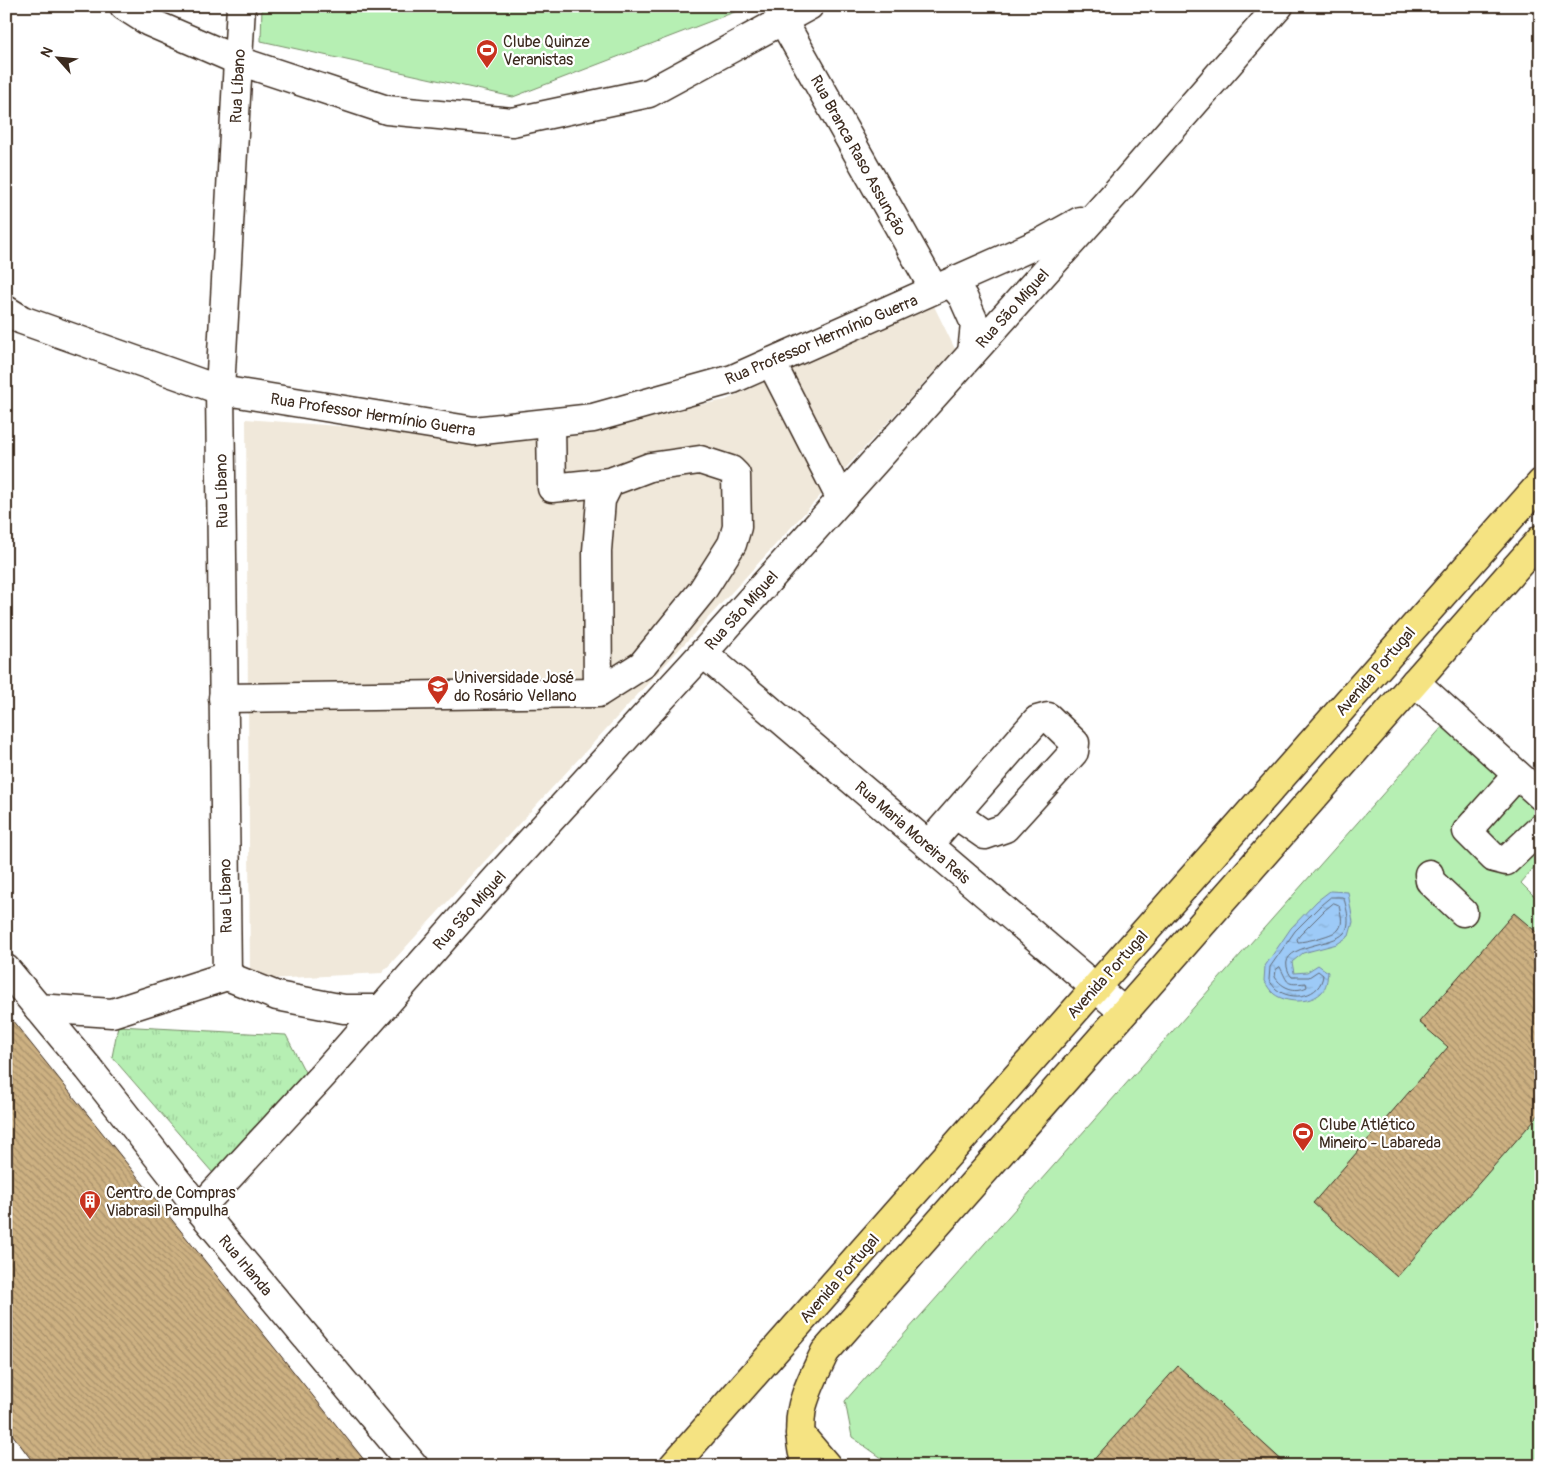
<svg xmlns="http://www.w3.org/2000/svg" width="1547" height="1472" font-family="Pangolin,sans-serif">
	<defs>
		<pattern id="grass-tufts" width="24" height="20" patternUnits="userSpaceOnUse" patternTransform="scale(1.25)"><rect width="24" height="20" fill="#b6efb3"/><path d="M3 7l-1-3M5 7V3M7 7l1-3M15 17l-1-3M17 17v-4M19 17l1-3" fill="none" stroke="#9dcd9a"/></pattern>
		<pattern id="water-ripples" width="26" height="14" patternUnits="userSpaceOnUse" patternTransform="scale(1.25)"><rect width="26" height="14" fill="#9dcaf7"/><path d="M2 4q2-2 4 0t4 0M15 11q2-2 4 0t4 0" fill="none" stroke="#88aed3"/></pattern>
		<pattern id="building-back-hatch" width="6" height="6" patternUnits="userSpaceOnUse" patternTransform="scale(1.25)"><rect width="6" height="6" fill="#cdb182"/><path d="M-1 5l2 2M0 0l6 6M5-1l2 2" fill="none" stroke="#a8906a"/></pattern>
	</defs>
	<rect width="100%" height="100%" fill="#fff"/>
	<filter id="ink" filterUnits="userSpaceOnUse"><feTurbulence type="fractalNoise" baseFrequency=".02" numOctaves="2"/><feDisplacementMap in="SourceGraphic" scale="10" xChannelSelector="R" yChannelSelector="G"/><feConvolveMatrix kernelMatrix="1 2 1 2 8 2 1 2 1" color-interpolation-filters="sRGB"/></filter>
	<g filter="url(#ink)">
		<!-- built -->
		<path fill="#f0e8da" d="M932 302 955 349 382 973 250 980 246 419 483 437 594 424 726 400Z"/>
		<!-- grass -->
		<path fill="url(#grass-tufts)" stroke="#788c68" d="M118 1026 286 1035 308 1078 219 1180 112 1057Z"/>
		<!-- garden -->
		<g fill="#b6efb3" stroke="#788c68">
			<path d="M262 6H750L513 97 261 41Z"/>
			<path d="M1459 708 1541 779V859L1521 883 1541 903V1466H893L852 1437 845 1401Z"/>
		</g>
		<!-- water -->
		<path fill="url(#water-ripples)" stroke="#768aa0" d="M1330 891 1348 892 1353 922 1349 936 1337 944 1303 953 1292 962 1294 973 1307 972 1318 965 1328 972C1327 980 1327 987 1321 993 1309 1004 1286 1003 1274 994 1270 991 1267 985 1264 981L1265 966 1291 928 1317 901Z"/>
		<g fill="none" stroke-linecap="round" stroke-linejoin="round">
			<!-- shore -->
			<g stroke="#626a75" stroke-width="1">
				<path d="M1331 897H1342L1344 898C1346 908 1352 924 1344 933 1334 946 1282 944 1287 967 1288 971 1289 974 1292 977H1309L1318 971 1323 975C1321 997 1292 1002 1276 989 1274 987 1271 983 1269 980L1270 967 1295 931 1321 905Z"/>
				<path d="M1334 903 1339 905C1340 912 1344 922 1339 929 1335 935 1305 942 1298 942L1297 939 1300 935 1325 910Z"/>
				<path d="M1280 967C1289 984 1285 985 1306 983L1307 987C1295 993 1282 988 1275 977L1276 970Z"/>
			</g>
		</g>
		<!-- building -->
		<g fill="url(#building-back-hatch)" stroke="#3b2a1e">
			<path d="M1514 913 1541 936V1112L1397 1277 1313 1203 1448 1047 1419 1022Z"/>
			<path d="M6 1014 8 1015 369 1466H36L6 1426Z"/>
			<path d="M1178 1366 1287 1465V1466H1088Z"/>
		</g>
		<g fill="none" stroke-linecap="round" stroke-linejoin="round">
			<!-- minor casing -->
			<g stroke="#3b2a1e" stroke-width="31">
				<g id="minor">
					<path d="M124 6 149 22 239 61 387 110 512 122 649 93 809 6"/>
					<path d="M783 21 934 289"/>
					<path d="M951 283 963 297 975 324 972 353"/>
					<path d="M6 310 22 320 220 390 474 431 593 418 733 379 1044 241 1080 221"/>
					<path d="M771 362 841 499"/>
					<path d="M551 423 552 488 610 482"/>
					<path d="M703 653 1124 1012"/>
					<path d="M1415 682 1541 796"/>
					<path d="M223 698 598 693 642 665 702 591 732 544 737 527 736 475 731 470 700 460 650 467 610 482 601 500 597 551 598 693"/>
					<path d="M1517 775 1467 831 1494 858 1506 861 1541 828"/>
					<path d="M928 845 1037 720 1048 717 1075 743 1074 752 1005 828 985 835 955 814"/>
					<path d="M1429 874 1430 881 1463 912"/>
					<path d="M6 969 89 1069 199 1209 414 1466"/>
					<path d="M227 976 220 390 241 6"/>
					<path d="M38 1008 112 1013 227 976 277 996 344 1009H380"/>
					<path d="M199 1209 323 1075 497 878 703 653 1113 196 1279 6"/>
				</g>
			</g>
			<!-- major casing -->
			<g stroke="#3b2a1e" stroke-width="31">
				<g id="major">
					<path d="M673 1466 1541 483"/>
					<path d="M807 1466C799 1448 798 1416 805 1398 810 1382 818 1367 825 1352L1541 539"/>
				</g>
			</g>
			<!-- highway casing -->
			<g stroke="#3b2a1e" stroke-width="31">
				<path id="highway" d="M800 1434 827 1466"/>
			</g>
			<!-- minor -->
			<use href="#minor" stroke="#fff" stroke-width="28"/>
			<!-- major -->
			<use href="#major" stroke="#f5e382" stroke-width="28"/>
			<!-- highway -->
			<use href="#highway" stroke="#f5e382" stroke-width="28"/>
		</g>
	</g>
	<!-- icons -->
	<defs>
		<g id="stadium-pin" transform="scale(1.125)"><path d="M0 17L-7.5 6A9.5 9.5 0 1 1 7.5 6Z" fill="#c8321e" stroke="#fff"/><path d="M0-5a6.5 5 0 1 0 0 10a6.5 5 0 1 0 0-10ZM-3.5-1.8h7v3.6h-7Z" fill="#fff"/></g>
		<g id="university-pin" transform="scale(1.125)"><path d="M0 17L-7.5 6A9.5 9.5 0 1 1 7.5 6Z" fill="#c8321e" stroke="#fff"/><path d="M0-5L7-2L0 1L-7-2ZM-4 1L0 2.5L4 1V4Q0 6-4 4Z" fill="#fff"/></g>
		<g id="building-pin" transform="scale(1.125)"><path d="M0 17L-7.5 6A9.5 9.5 0 1 1 7.5 6Z" fill="#c8321e" stroke="#fff"/><path d="M-4-6H4V6H1V3H-1V6H-4ZM-2.5-4.3h1.7v1.8h-1.7ZM.8-4.3h1.7v1.8H.8ZM-2.5-1h1.7V.8h-1.7ZM.8-1h1.7V.8H.8Z" fill="#fff"/></g>
	</defs>
	<g fill-rule="evenodd">
		<use href="#stadium-pin" x="487" y="50"/>
		<use href="#university-pin" x="438" y="686"/>
		<use href="#stadium-pin" x="1303" y="1133"/>
		<use href="#building-pin" x="90" y="1201"/>
	</g>
	<g text-anchor="middle" stroke-width="4.5" stroke-linejoin="round" paint-order="stroke">
		<!-- poi labels -->
		<g font-size="16" fill="#3b2a1e" stroke="#fff" text-anchor="start">
			<text x="503" y="47">Clube Quinze<tspan x="503" dy="18">Veranistas</tspan></text>
			<text x="454" y="683">Universidade José<tspan x="454" dy="18">do Rosário Vellano</tspan></text>
			<text x="1319" y="1130">Clube Atlético<tspan x="1319" dy="18">Mineiro - Labareda</tspan></text>
			<text x="106" y="1198">Centro de Compras<tspan x="106" dy="18">Viabrasil Pampulha</tspan></text>
		</g>
		<!-- street labels -->
		<g font-size="16" fill="#3b2a1e" stroke="#fff">
			<text transform="translate(237 86) rotate(-87)" y="6">Rua Líbano</text>
			<text transform="translate(859 155) rotate(61)" y="6">Rua Branca Raso Assunção</text>
			<text transform="translate(1012 308) rotate(-48)" y="6">Rua São Miguel</text>
			<text transform="translate(821 339) rotate(-23)" y="6">Rua Professor Hermínio Guerra</text>
			<text transform="translate(373 414) rotate(9)" y="6">Rua Professor Hermínio Guerra</text>
			<text transform="translate(221 491) rotate(-91)" y="6">Rua Líbano</text>
			<text transform="translate(741 610) rotate(-48)" y="6">Rua São Miguel</text>
			<text transform="translate(1375 671) rotate(-49)" y="6">Avenida Portugal</text>
			<text transform="translate(913 832) rotate(41)" y="6">Rua Maria Moreira Reis</text>
			<text transform="translate(225 896) rotate(-91)" y="6">Rua Líbano</text>
			<text transform="translate(469 910) rotate(-48)" y="6">Rua São Miguel</text>
			<text transform="translate(1107 974) rotate(-48)" y="6">Avenida Portugal</text>
			<text transform="translate(246 1265) rotate(50)" y="6">Rua Irlanda</text>
			<text transform="translate(839 1278) rotate(-49)" y="6">Avenida Portugal</text>
		</g>
	</g>
	<!-- margin -->
	<rect width="1547" height="1472" fill="none" stroke="#fff" stroke-width="25"/>
	<rect x="12" y="12" width="1522" height="1447" fill="none" stroke="#3b2a1e" stroke-width="2" filter="url(#ink)"/>
	<!-- north arrow -->
	<g transform="translate(58 58) rotate(297)" stroke="#ffffff" stroke-width="4" paint-order="stroke">
	<path d="M0-4L9 19L0 12L-9 19Z" fill="#3b2a1e"/>
	<text y="-8" font-size="14" font-weight="bold" text-anchor="middle" fill="#3b2a1e">N</text>
	</g>
</svg>
